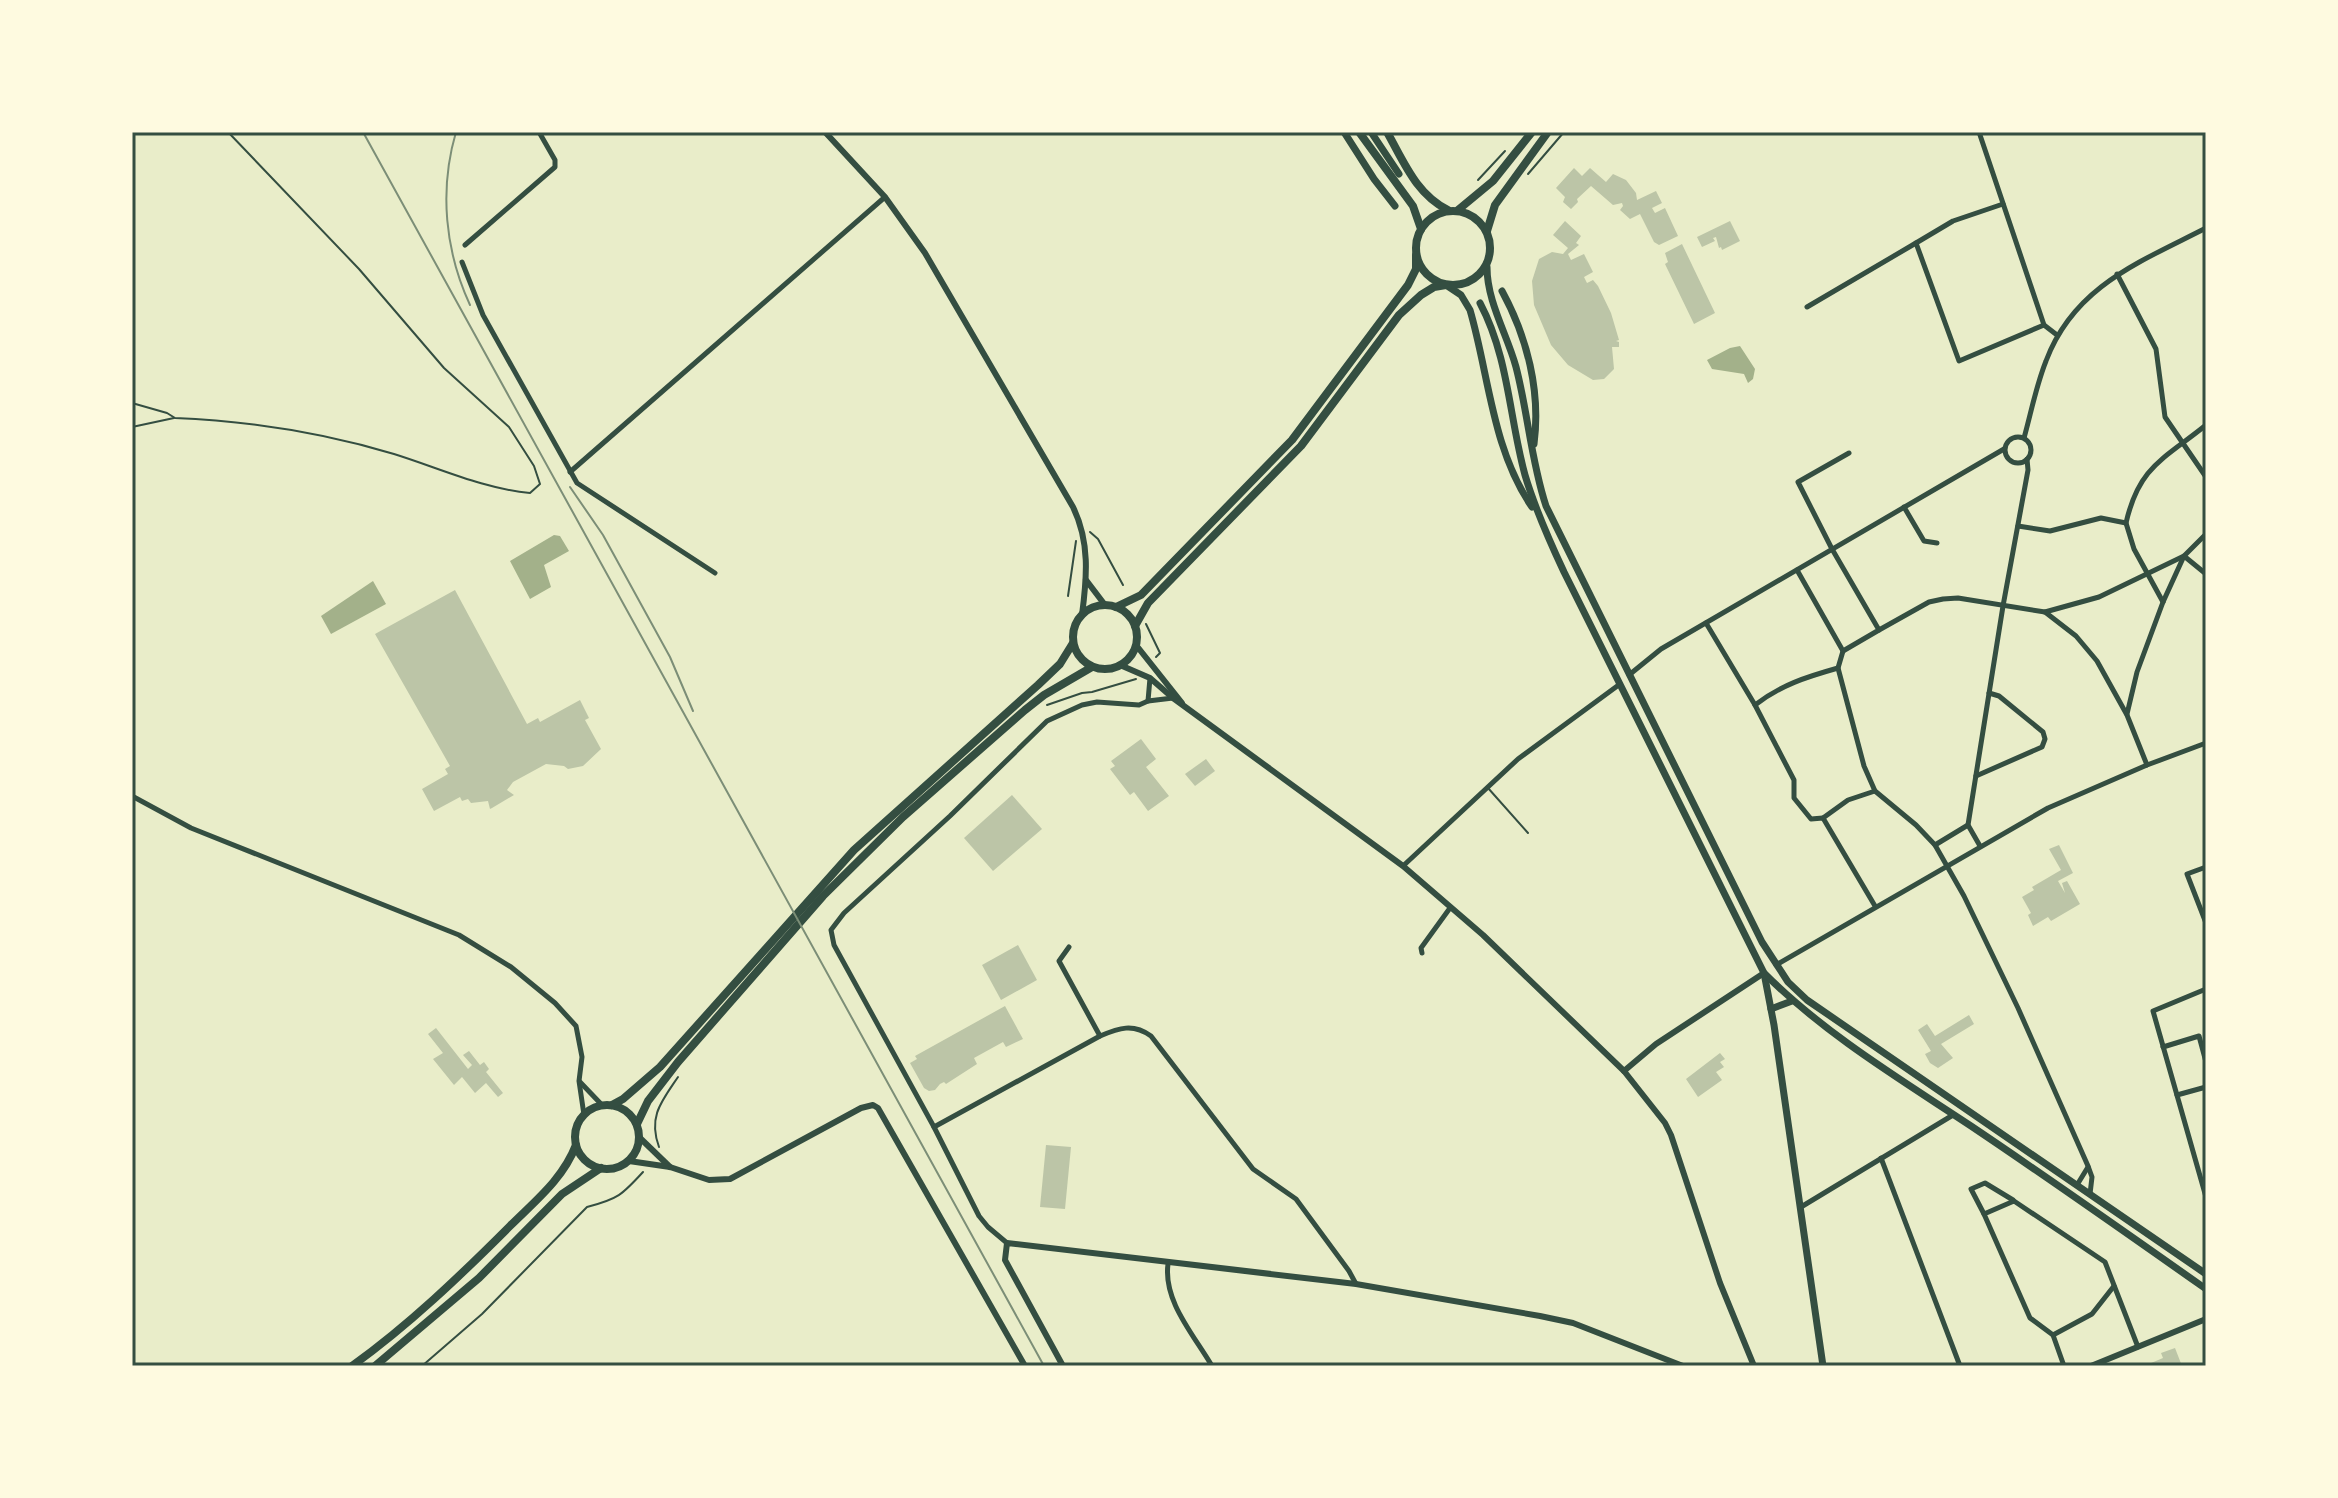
<svg xmlns="http://www.w3.org/2000/svg" width="2338" height="1498" font-family="Roboto,sans-serif">
	<rect width="100%" height="100%" fill="#e9edc9"/>
	<!-- water -->
	<g fill="#a3b18a">
		<path d="M1740 346 1755 369 1753 379 1748 383 1744 374 1712 369 1707 360 1730 348Z"/>
		<path d="M554 535 560 536 569 551 544 565 551 587 530 599 510 561Z"/>
		<path d="M373 581 386 604 331 634 321 616Z"/>
	</g>
	<!-- building -->
	<g fill="#bcc5a7">
		<path d="M1574 168 1582 176 1590 168 1606 182 1613 174 1626 180 1636 193 1637 200 1656 191 1662 203 1652 208 1655 213 1665 208 1678 236 1659 245 1654 242 1640 214 1630 219 1620 210 1623 206 1622 203 1613 205 1591 186 1577 199 1578 202 1571 209 1563 202 1565 197 1556 188Z"/>
		<path d="M1565 221 1581 236 1576 243 1579 245 1568 254 1571 260 1584 254 1593 272 1584 277 1587 283 1593 280 1598 286 1611 313 1619 340 1616 341 1619 342V347H1612L1614 369 1604 379 1593 380 1568 365 1551 345 1534 305 1532 281 1539 259 1552 252 1563 254 1568 248 1553 235Z"/>
		<path d="M1730 221 1740 241 1722 250 1721 247 1719 248 1716 237 1713 238 1715 241 1702 247 1697 237Z"/>
		<path d="M1682 244 1715 313 1694 324 1665 264 1668 262 1665 253Z"/>
		<path d="M455 590 527 724 538 718 540 722 580 700 589 718 585 720 601 749 583 766 568 769 564 766 546 764 513 782 507 790 514 795 492 808 490 809 488 801 471 803 468 799 462 801 460 797 434 811 422 789 448 774 445 769 450 766 375 634Z"/>
		<path d="M1141 739 1156 759 1146 767 1169 796 1148 811 1134 792 1130 795 1110 769 1115 766 1111 761Z"/>
		<path d="M1206 759 1215 771 1195 786 1185 774Z"/>
		<path d="M1012 795 1042 829 993 871 964 838Z"/>
		<path d="M2059 845 2073 873 2058 881 2065 893 2062 883 2067 881 2080 904 2051 921 2048 917 2033 926 2028 915 2031 913 2022 897 2034 890 2032 887 2061 870 2049 849Z"/>
		<path d="M1018 945 1037 980 1001 1000 982 965Z"/>
		<path d="M1005 1006 1023 1039 1006 1047 1003 1042 974 1058 977 1064 946 1084 944 1082 940 1084 935 1090 929 1091 924 1088 910 1063 917 1059 915 1056Z"/>
		<path d="M1969 1015 1974 1024 1941 1044 1953 1058 1938 1068 1930 1063 1925 1054 1931 1051 1918 1030 1927 1024 1935 1036Z"/>
		<path d="M436 1028 468 1069 472 1065 463 1055 469 1051 480 1065 484 1062 489 1069 486 1072 503 1093 498 1097 486 1083 475 1093 462 1077 454 1085 433 1059 443 1053 428 1034Z"/>
		<path d="M1720 1053 1725 1059 1720 1062 1724 1067 1716 1072 1722 1080 1698 1097 1686 1079Z"/>
		<path d="M1046 1145 1071 1147 1065 1209 1040 1207Z"/>
		<path d="M2175 1348 2182 1366H2144L2163 1358 2161 1353Z"/>
	</g>
	<g fill="none" stroke-linecap="round" stroke-linejoin="round">
		<!-- path -->
		<g stroke="#344e41" stroke-width="2">
			<path d="M1528 174 1564 132"/>
			<path d="M1478 180 1505 151"/>
			<path d="M132 403 167 413 175 418C248 421 324 433 394 454 439 468 484 489 530 493L540 484 534 466 509 427 444 368 359 269 228 132"/>
			<path d="M132 427 174 418"/>
			<path d="M1090 532 1098 539 1123 585"/>
			<path d="M1068 596 1076 541"/>
			<path d="M1146 624 1160 653 1156 657"/>
			<path d="M1047 705 1082 693 1092 692 1136 679"/>
			<path d="M659 1147C648 1117 661 1102 678 1077"/>
			<path d="M422 1366 482 1314 587 1207C618 1199 622 1195 643 1172"/>
		</g>
		<!-- service -->
		<path stroke="#344e41" stroke-width="2" d="M1488 788 1528 833"/>
		<!-- minor -->
		<g stroke="#344e41" stroke-width="5">
			<path d="M1979 132 2044 325 2057 335"/>
			<path d="M2003 204 1953 221 1916 243 1959 361 2044 325"/>
			<path d="M465 245 555 167V160L539 132"/>
			<path d="M462 262 483 315 577 483 715 573"/>
			<path d="M2117 274 2156 349 2165 417 2206 477"/>
			<path d="M1807 307 1916 243"/>
			<circle cx="2018" cy="450" r="13"/>
			<path d="M2024 438C2031 413 2036 386 2046 361 2074 286 2140 262 2206 228"/>
			<path d="M570 472 885 197"/>
			<path d="M1904 507 1924 541 1937 543"/>
			<path d="M2126 523 2134 549 2163 602"/>
			<path d="M2018 526 2050 531 2101 518 2126 523C2139 466 2164 459 2206 425"/>
			<path d="M1797 570 1843 651 1879 630 1832 549 1798 482 1849 453"/>
			<path d="M2045 612 2099 597 2184 556 2206 574"/>
			<path d="M1706 623 1755 705 1794 780V798L1811 819 1823 818 1875 906"/>
			<path d="M1879 630 1929 602 1943 599 1958 598 2045 612 2076 636 2097 661 2127 715 2147 765"/>
			<path d="M1843 651 1838 668 1864 766 1875 791 1916 825 1935 845 1964 896 2018 1008 2088 1166 2092 1177 2090 1194"/>
			<path d="M1629 675 1661 649 2004 449"/>
			<path d="M1148 701 1150 678"/>
			<path d="M1755 705C1781 685 1806 677 1838 668"/>
			<path d="M2127 714 2137 672 2163 602 2184 556 2206 534"/>
			<path d="M1976 776 2042 747 2045 739 2043 732 1999 696 1989 693"/>
			<path d="M132 796 191 828 459 935 511 967 555 1003 576 1026 582 1057 579 1081 584 1115"/>
			<path d="M1823 818 1848 800 1875 791"/>
			<path d="M1935 845 1968 825"/>
			<path d="M1980 846 1968 825 2003 606 2028 470 2027 459"/>
			<path d="M1403 866 1518 759 1620 684"/>
			<path d="M2206 867 2187 874 2206 923"/>
			<path d="M1069 947 1059 961 1100 1036"/>
			<path d="M1422 953 1421 948 1450 908"/>
			<path d="M1776 965 2048 808 2147 765 2206 743"/>
			<path d="M2206 989 2153 1011 2206 1197"/>
			<path d="M2163 1047 2199 1036 2206 1062"/>
			<path d="M580 1082 602 1105"/>
			<path d="M2177 1095 2206 1087"/>
			<path d="M934 1127 1100 1036C1119 1028 1133 1023 1151 1036L1253 1169 1296 1199 1349 1271 1356 1284"/>
			<path d="M1881 1158 1960 1366"/>
			<path d="M2077 1185 2088 1167"/>
			<path d="M1801 1207 1953 1115"/>
			<path d="M1984 1214 1971 1189 1985 1183 2013 1200"/>
			<path d="M1007 1243 988 1227 979 1216 934 1127 834 945 831 930 844 913 950 816 1047 721 1082 705 1097 702 1139 705 1148 701 1173 698"/>
			<path d="M1168 1264C1163 1301 1194 1335 1212 1366"/>
			<path d="M2053 1335 2092 1314 2114 1286"/>
			<path d="M2064 1366 2053 1335 2030 1318 1984 1214 2014 1201 2105 1262 2138 1347"/>
		</g>
		<!-- tertiary -->
		<g stroke="#344e41" stroke-width="6">
			<path d="M825 132 885 197 925 253 1073 507C1090 542 1087 577 1082 615"/>
			<path d="M1086 580 1105 605"/>
			<path d="M1136 645 1182 703"/>
			<path d="M1120 665 1150 678 1173 698 1403 866 1483 935 1624 1071 1665 1123 1671 1135 1720 1283 1754 1366"/>
			<path d="M1624 1071 1656 1044 1764 973"/>
			<path d="M640 1138 670 1167"/>
			<path d="M629 1161 670 1167 709 1180 730 1179 861 1108 873 1105 878 1108 1025 1366"/>
			<path d="M1063 1366 1005 1260 1007 1243 1356 1284 1540 1316 1573 1323 1683 1366"/>
			<path d="M2091 1366 2206 1319"/>
		</g>
		<!-- secondary -->
		<g stroke="#344e41" stroke-width="7">
			<path d="M1344 132 1374 179 1395 206"/>
			<path d="M1371 132 1399 174"/>
			<path d="M1487 267C1487 302 1507 334 1516 367 1528 413 1531 461 1546 506L1762 942 1788 982 1807 1000 2206 1274"/>
			<path d="M1446 285 1461 295 1470 310C1489 375 1492 449 1532 507"/>
			<path d="M1502 291C1527 337 1541 391 1534 444"/>
			<path d="M1480 303C1509 358 1509 417 1525 475 1535 509 1549 540 1564 572L1764 973 1774 1025 1823 1366"/>
			<path d="M1765 974C1825 1034 1900 1079 1971 1126 2050 1179 2128 1234 2206 1289"/>
			<path d="M1771 1009 1792 1001"/>
		</g>
		<!-- primary -->
		<g stroke="#344e41" stroke-width="8">
			<path d="M1359 132 1413 206 1421 229"/>
			<path d="M1387 132C1404 162 1416 194 1448 210"/>
			<path d="M1458 210 1493 181 1532 132"/>
			<circle cx="1453" cy="248" r="37"/>
			<path d="M1487 231 1495 205 1548 132"/>
			<circle cx="1105" cy="637" r="32"/>
			<path d="M1116 607 1141 595 1292 440 1408 285 1416 269V255"/>
			<path d="M1135 626 1148 603 1301 446 1399 315 1421 295 1434 287 1446 285"/>
			<circle cx="607" cy="1137" r="32"/>
			<path d="M612 1105 623 1099 660 1067 854 850 1038 685 1060 664 1073 643"/>
			<path d="M637 1124 648 1101 678 1062 823 896 903 817 1025 710 1044 695 1092 667"/>
			<path d="M352 1366C409 1325 460 1276 510 1226 535 1201 563 1179 576 1145"/>
			<path d="M375 1366 479 1278 562 1194 601 1168"/>
		</g>
		<!-- rail -->
		<g stroke="#7c8e77" stroke-width="2">
			<path d="M363 132 1044 1366"/>
			<path d="M456 132C439 190 445 251 470 305"/>
			<path d="M570 487 603 535 670 657 693 711"/>
		</g>
	</g>
	<!-- border -->
	<rect width="2338" height="1498" fill="none" stroke="#fefae0" stroke-width="268"/>
	<rect x="134" y="134" width="2070" height="1230" fill="none" stroke="#344e41" stroke-width="3"/>
</svg>
